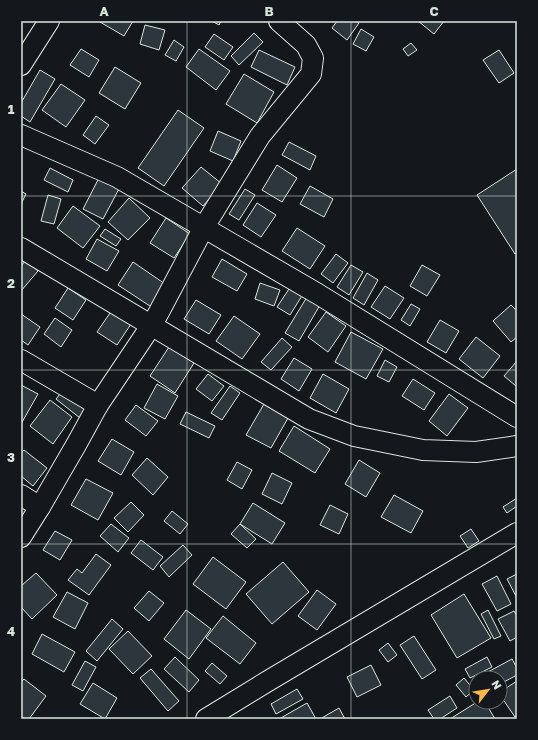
<svg xmlns="http://www.w3.org/2000/svg" width="538" height="740" font-family="'Golos Text',sans-serif">
	<rect width="100%" height="100%" fill="#14181c"/>
	<!-- building -->
	<g fill="#2c363c" stroke="#d8e6dc">
		<path d="M101 21H133L124 36 100 22Z"/>
		<path d="M212 21H221L219 25Z"/>
		<path d="M337 21H356L359 23 347 40 332 28Z"/>
		<path d="M418 21H444L434 34Z"/>
		<path d="M145 25 165 30 159 50 140 44Z"/>
		<path d="M361 29 374 37 366 51 353 44Z"/>
		<path d="M254 33 263 42 239 65 231 56Z"/>
		<path d="M214 34 233 47 224 60 205 47Z"/>
		<path d="M174 40 184 47 176 61 165 55Z"/>
		<path d="M411 43 417 50 408 56 403 49Z"/>
		<path d="M81 49 99 60 89 77 70 65Z"/>
		<path d="M199 49 230 71 216 90 186 67Z"/>
		<path d="M259 50 295 67 287 85 251 67Z"/>
		<path d="M499 50 514 73 499 83 483 60Z"/>
		<path d="M115 67 141 83 125 109 99 93Z"/>
		<path d="M40 70 55 79 30 122 21 116V103Z"/>
		<path d="M244 74 274 92 257 123 226 104Z"/>
		<path d="M61 84 85 100 66 127 42 110Z"/>
		<path d="M178 110 204 128 164 186 138 168Z"/>
		<path d="M96 116 109 125 95 144 83 135Z"/>
		<path d="M218 131 241 141 233 161 210 151Z"/>
		<path d="M289 142 316 156 310 170 282 155Z"/>
		<path d="M277 165 297 178 282 202 262 190Z"/>
		<path d="M201 167 222 184 203 206 182 188Z"/>
		<path d="M50 168 73 180 68 192 44 180Z"/>
		<path d="M517 169V252L515 254 477 195Z"/>
		<path d="M101 174 121 185 103 219 83 209Z"/>
		<path d="M310 186 333 199 324 217 300 204Z"/>
		<path d="M245 189 255 195 239 220 229 214Z"/>
		<path d="M21 191 26 194 21 204Z"/>
		<path d="M48 195 61 199 54 224 41 221Z"/>
		<path d="M129 198 150 218 128 240 108 222Z"/>
		<path d="M257 203 276 215 261 237 243 225Z"/>
		<path d="M73 206 100 226 83 248 57 228Z"/>
		<path d="M166 218 190 234 174 258 150 243Z"/>
		<path d="M297 228 325 246 310 269 282 251Z"/>
		<path d="M105 229 121 239 116 246 100 236Z"/>
		<path d="M97 239 119 251 107 271 86 259Z"/>
		<path d="M336 254 348 263 333 283 321 274Z"/>
		<path d="M222 259 247 274 237 291 212 277Z"/>
		<path d="M26 260 38 271 21 291V266Z"/>
		<path d="M133 262 168 286 153 308 118 285Z"/>
		<path d="M351 265 363 272 349 295 337 287Z"/>
		<path d="M422 265 440 275 427 296 410 286Z"/>
		<path d="M367 273 378 280 364 305 353 298Z"/>
		<path d="M260 283 280 290 274 306 255 299Z"/>
		<path d="M293 283 305 291 290 315 277 307Z"/>
		<path d="M385 286 404 298 390 319 371 307Z"/>
		<path d="M68 288 86 300 73 320 55 308Z"/>
		<path d="M307 297 320 305 299 341 285 333Z"/>
		<path d="M196 300 221 315 209 334 184 319Z"/>
		<path d="M411 304 420 309 410 326 401 320Z"/>
		<path d="M511 305 517 311V337L511 342 493 321Z"/>
		<path d="M112 310 131 324 117 345 97 332Z"/>
		<path d="M326 312 346 326 328 352 308 337Z"/>
		<path d="M21 314 40 327 28 345 21 340Z"/>
		<path d="M234 316 260 334 242 359 216 341Z"/>
		<path d="M55 318 72 330 61 347 44 334Z"/>
		<path d="M440 320 459 331 446 353 427 342Z"/>
		<path d="M351 332 383 349 366 379 335 362Z"/>
		<path d="M476 337 500 356 483 378 459 359Z"/>
		<path d="M282 338 292 347 271 370 261 362Z"/>
		<path d="M169 347 194 363 175 393 150 376Z"/>
		<path d="M294 358 312 369 299 391 281 379Z"/>
		<path d="M385 360 397 367 389 382 377 376Z"/>
		<path d="M517 361V385L516 386 504 376Z"/>
		<path d="M208 374 224 386 212 401 196 389Z"/>
		<path d="M323 374 349 389 336 413 310 398Z"/>
		<path d="M413 379 435 393 424 410 402 396Z"/>
		<path d="M68 384 92 404 80 418 56 399Z"/>
		<path d="M157 384 178 396 165 419 144 408Z"/>
		<path d="M21 385 38 394 21 424Z"/>
		<path d="M230 386 240 393 222 420 211 413Z"/>
		<path d="M449 394 468 408 447 436 429 421Z"/>
		<path d="M50 400 72 417 53 444 30 426Z"/>
		<path d="M264 404 288 418 271 448 246 435Z"/>
		<path d="M136 405 158 421 146 436 125 420Z"/>
		<path d="M186 412 215 426 209 438 180 424Z"/>
		<path d="M294 426 330 449 315 473 279 451Z"/>
		<path d="M112 439 134 452 121 475 98 461Z"/>
		<path d="M24 450 47 468 33 486 21 476V453Z"/>
		<path d="M147 458 168 477 153 495 132 475Z"/>
		<path d="M359 460 380 473 366 497 345 484Z"/>
		<path d="M237 462 252 470 242 489 227 480Z"/>
		<path d="M272 473 292 483 282 504 262 494Z"/>
		<path d="M86 479 113 493 98 520 71 505Z"/>
		<path d="M394 495 423 511 411 533 381 517Z"/>
		<path d="M517 498V506L507 513 503 507Z"/>
		<path d="M131 502 144 515 128 532 114 518Z"/>
		<path d="M253 503 285 523 272 544 240 524Z"/>
		<path d="M21 505 28 511 21 520Z"/>
		<path d="M330 505 348 514 339 534 320 525Z"/>
		<path d="M172 511 188 524 180 534 164 521Z"/>
		<path d="M111 524 129 538 118 552 100 536Z"/>
		<path d="M240 524 256 539 247 548 231 534Z"/>
		<path d="M471 529 479 541 468 548 460 536Z"/>
		<path d="M55 531 72 540 60 560 43 550Z"/>
		<path d="M141 540 163 557 153 570 131 553Z"/>
		<path d="M183 545 192 555 169 577 160 566Z"/>
		<path d="M96 554 111 565 89 595 68 580 77 569 82 573Z"/>
		<path d="M213 557 246 582 226 609 193 584Z"/>
		<path d="M283 562 309 592 272 624 246 594Z"/>
		<path d="M36 573 57 595 32 619 21 607V586Z"/>
		<path d="M517 574V598L507 579Z"/>
		<path d="M497 576 511 604 497 611 482 584Z"/>
		<path d="M317 590 336 604 317 630 298 616Z"/>
		<path d="M149 591 164 603 149 621 134 608Z"/>
		<path d="M67 592 88 603 75 629 53 617Z"/>
		<path d="M464 594 491 638 457 658 431 615Z"/>
		<path d="M186 610 211 629 189 659 164 639Z"/>
		<path d="M488 610 501 636 494 639 481 614Z"/>
		<path d="M514 611 517 616V637L510 641 498 619Z"/>
		<path d="M223 616 256 643 240 664 206 638Z"/>
		<path d="M112 619 123 629 97 661 86 651Z"/>
		<path d="M128 631 152 656 133 674 109 649Z"/>
		<path d="M42 634 75 652 64 672 32 654Z"/>
		<path d="M414 636 436 670 422 679 400 645Z"/>
		<path d="M388 643 397 655 388 662 379 650Z"/>
		<path d="M175 657 199 680 189 692 164 669Z"/>
		<path d="M487 657 492 667 470 678 465 669Z"/>
		<path d="M512 659 517 668V675L500 684V678H488L486 673Z"/>
		<path d="M85 661 96 667 83 691 72 685Z"/>
		<path d="M212 663 227 676 220 684 205 671Z"/>
		<path d="M371 665 381 685 357 697 347 677Z"/>
		<path d="M151 669 179 701 168 711 140 678Z"/>
		<path d="M464 678 474 690 466 697 456 685Z"/>
		<path d="M24 679 46 696 29 719H25L21 716V682Z"/>
		<path d="M517 681V715L515 717 500 695V692Z"/>
		<path d="M93 683 117 698 105 719 80 704Z"/>
		<path d="M297 689 303 699 276 714 271 704Z"/>
		<path d="M450 696 457 708 440 719H434L428 710Z"/>
		<path d="M477 702H485L495 719H450Z"/>
		<path d="M307 703 316 719H279Z"/>
		<path d="M339 708 345 719H320Z"/>
	</g>
	<g fill="none" stroke-linecap="round" stroke-linejoin="round">
		<!-- minor casing -->
		<g stroke="#d8e6dc" stroke-width="22">
			<g id="minor">
				<path d="M21 65 49 21"/>
				<path d="M21 135 117 177 318 294 517 417"/>
				<path d="M21 248 309 419 354 436 423 450 476 452 517 446"/>
				<path d="M21 360 98 405"/>
				<path d="M21 495 40 507"/>
				<path d="M21 537 40 507 76 445 98 405 151 326 159 312 204 227 260 136 311 74 313 58 306 45 279 21"/>
				<path d="M206 719 268 681 517 533"/>
			</g>
		</g>
		<!-- minor -->
		<use href="#minor" stroke="#14181c" stroke-width="20"/>
	</g>
	<!-- grid -->
	<path fill="none" stroke="#d8e6dc" stroke-width="1" stroke-opacity="0.55" d="M187 21V719M351 21V719M21 196H517M21 370H517M21 544H517"/>
	<!-- border -->
	<rect width="538" height="740" fill="none" stroke="#14181c" stroke-width="44"/>
	<!-- north arrow -->
	<g transform="translate(488 690) rotate(59)"><circle r="19" fill="#14181c" stroke="#626a69"/>
	<path d="M0-3L7 15L0 10L-7 15Z" fill="#ffb74d"/>
	<text y="-6" font-size="11" font-weight="bold" text-anchor="middle" fill="#d8e6dc">N</text>
	</g>
	<rect x="22" y="22" width="494" height="696" fill="none" stroke="#d8e6dc" stroke-width="1.5"/>
	<g font-size="13" text-anchor="middle" font-weight="bold" fill="#d8e6dc">
		<text x="104" y="16">A</text>
		<text x="269" y="16">B</text>
		<text x="434" y="16">C</text>
		<text x="11" y="114">1</text>
		<text x="11" y="288">2</text>
		<text x="11" y="462">3</text>
		<text x="11" y="636">4</text>
	</g>
</svg>
